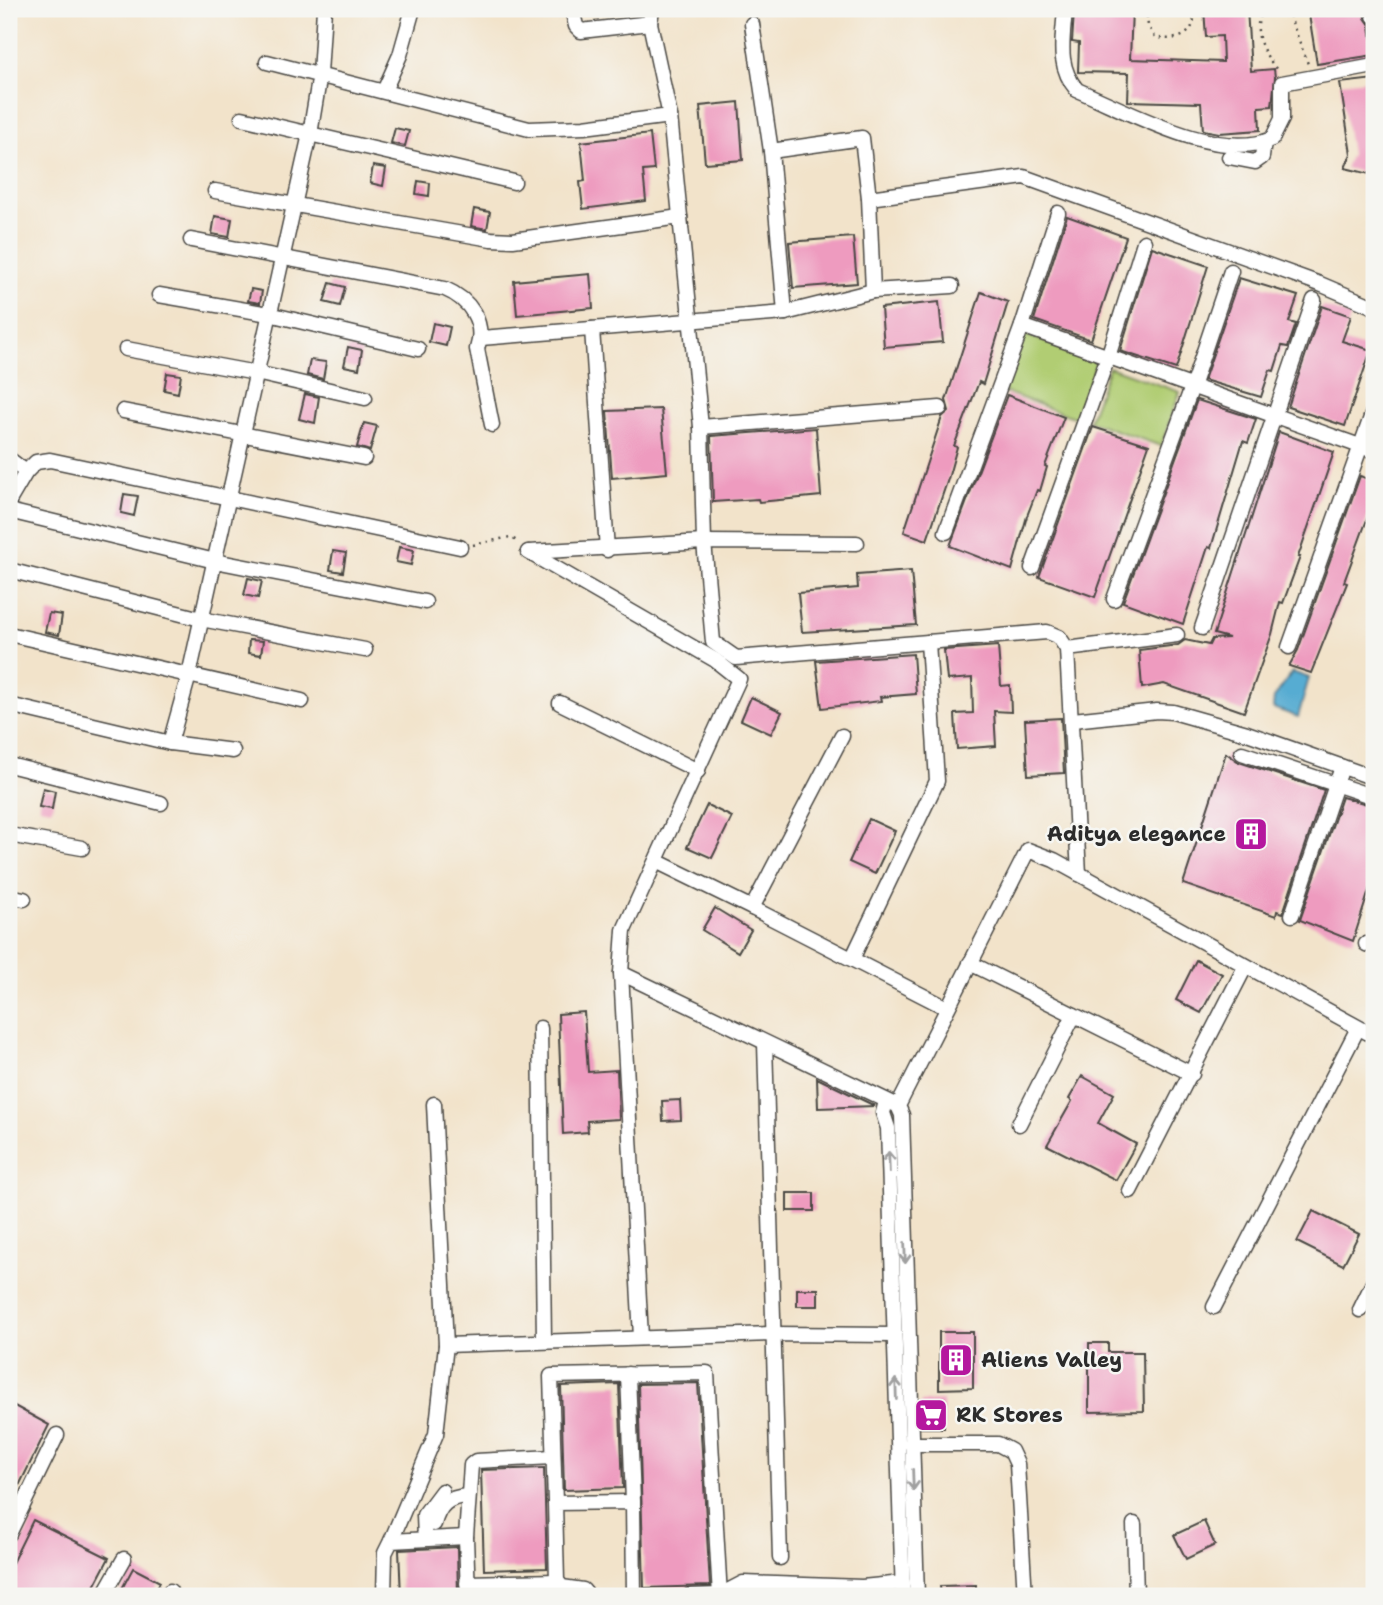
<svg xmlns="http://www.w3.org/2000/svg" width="1383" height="1605" font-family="'Shantell Sans',sans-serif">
	<rect width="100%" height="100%" fill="#f6f6f2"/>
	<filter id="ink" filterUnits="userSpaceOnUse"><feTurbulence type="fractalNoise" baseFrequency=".0143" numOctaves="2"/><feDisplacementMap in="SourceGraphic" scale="14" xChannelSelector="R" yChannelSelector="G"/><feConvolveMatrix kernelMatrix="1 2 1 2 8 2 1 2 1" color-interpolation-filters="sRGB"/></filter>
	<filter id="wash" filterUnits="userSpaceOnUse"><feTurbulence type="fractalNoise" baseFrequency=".00686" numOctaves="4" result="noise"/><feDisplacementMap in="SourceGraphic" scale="28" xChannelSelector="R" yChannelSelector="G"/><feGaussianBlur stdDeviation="1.57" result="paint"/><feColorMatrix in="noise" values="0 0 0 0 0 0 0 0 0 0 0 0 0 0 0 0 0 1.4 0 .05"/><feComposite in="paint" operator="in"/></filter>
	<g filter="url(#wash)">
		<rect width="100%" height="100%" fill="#f2e3ca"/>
		<!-- green -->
		<g fill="#b1cd73" stroke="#6e7c4f" stroke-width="2">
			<path d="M1023 334 1097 360 1076 418 1002 391Z"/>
			<path d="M1109 367 1180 392 1161 446 1089 421Z"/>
		</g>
		<!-- water -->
		<path fill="#56acd2" stroke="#406c7e" stroke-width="2" d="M1292 672 1309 678 1298 717 1273 708 1274 698Z"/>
		<g id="blocks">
			<!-- building -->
			<g fill="#ee9bbf">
				<path d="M1081 9H1132L1130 59 1223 62 1222 36 1206 37 1204 9H1247L1251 71 1274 69 1275 77 1272 106 1259 107 1260 130 1219 133 1203 130 1201 103 1128 101 1129 73 1078 72 1079 43 1072 42 1074 12H1080Z"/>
				<path d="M1308 9H1364L1365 18 1370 25 1374 55 1317 64Z"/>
				<path d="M1374 79V175L1345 168 1351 154 1340 83Z"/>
				<path d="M739 102 743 160 705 163 700 106Z"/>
				<path d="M395 128 409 131 405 146 391 143Z"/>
				<path d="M650 134 654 170 643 171 646 201 583 209 580 182 585 181 581 142Z"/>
				<path d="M373 166 386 168 383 186 370 183Z"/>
				<path d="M418 181 430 183 429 196 416 194Z"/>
				<path d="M474 209 490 212 487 229 471 226Z"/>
				<path d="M215 216 232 219 229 237 212 234Z"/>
				<path d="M1067 216 1126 237 1091 340 1034 320Z"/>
				<path d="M853 237 857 283 793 288 789 242Z"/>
				<path d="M1152 247 1208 266 1176 369 1120 351Z"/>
				<path d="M590 274 593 308 517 315 514 281Z"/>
				<path d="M1239 278 1298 296 1289 322 1296 324 1288 347 1282 346 1274 371 1270 370 1261 397 1204 380Z"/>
				<path d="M330 283 345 287 340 306 324 302Z"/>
				<path d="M251 289 262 291 260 303 248 301Z"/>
				<path d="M981 292 1008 302 983 384 979 382 954 446 957 447 948 479 927 540 904 532 942 417 949 411 946 400Z"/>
				<path d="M939 302 943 342 884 347 881 308Z"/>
				<path d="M1322 306 1351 316 1342 341 1371 350 1345 426 1288 407Z"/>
				<path d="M433 323 450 327 446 346 429 342Z"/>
				<path d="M348 347 362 350 359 369 344 366Z"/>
				<path d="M310 360 326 362 323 379 307 375Z"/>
				<path d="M167 373 181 375 178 393 164 390Z"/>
				<path d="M305 394 319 397 315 423 299 419Z"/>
				<path d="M1007 395 1064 417 1045 466 1047 467 1040 491 1037 490 1027 516 1012 570 950 546Z"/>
				<path d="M1197 400 1256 419 1248 443 1243 441 1211 548 1208 547 1183 624 1123 602Z"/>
				<path d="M661 409 667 473 612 478 607 411Z"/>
				<path d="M364 423 377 426 370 451 357 447Z"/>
				<path d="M1093 427 1149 445 1095 597 1039 577Z"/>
				<path d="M816 428 821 496 759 502 758 499 713 502 711 436Z"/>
				<path d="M1279 432 1334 452 1298 557H1300L1283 603 1280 602 1272 634 1244 712 1164 684 1142 688 1139 650 1178 645 1185 640 1209 645 1212 639 1229 638 1214 634Z"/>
				<path d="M1360 476 1374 481V516L1369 514 1344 582 1347 583 1311 673 1289 666 1298 650Z"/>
				<path d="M124 494 138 496 134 516 121 513Z"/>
				<path d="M399 547 414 550 411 565 396 562Z"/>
				<path d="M333 551 346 553 343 572 330 570Z"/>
				<path d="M911 571 916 625 802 632 798 593 858 588 857 575Z"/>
				<path d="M248 578 262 581 258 598 244 595Z"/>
				<path d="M49 613 62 615 59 635 45 632Z"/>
				<path d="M249 640 263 641 261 655 248 653Z"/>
				<path d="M998 646 1001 686 1010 685 1011 712 994 711 996 746 957 749 955 714 973 713 972 678 947 680 944 650Z"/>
				<path d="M913 654 916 694 880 697 881 701 822 708 816 661Z"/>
				<path d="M751 697 782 712 771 734 741 720Z"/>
				<path d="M1061 718 1064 773 1028 775 1025 720Z"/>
				<path d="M1226 753 1239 762 1324 790 1283 913 1277 911 1276 916 1183 884Z"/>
				<path d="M43 788 55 791 52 809 39 807Z"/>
				<path d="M1342 797 1374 806V875L1353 941 1300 920Z"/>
				<path d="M707 805 732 817 712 858 687 847Z"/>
				<path d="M869 819 895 831 875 874 849 862Z"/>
				<path d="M715 908 751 930 738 952 702 930Z"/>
				<path d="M1196 960 1222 974 1201 1013 1176 1000Z"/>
				<path d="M584 1012 588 1072 617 1070 619 1119 587 1121 588 1132 563 1134 558 1014Z"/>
				<path d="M1082 1076 1114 1094 1098 1123 1136 1144 1116 1180 1047 1145 1072 1101 1069 1099Z"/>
				<path d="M817 1078 875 1106 818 1108Z"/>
				<path d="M680 1100 681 1120 663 1121 662 1101Z"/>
				<rect x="787" y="1193" width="27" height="18"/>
				<path d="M1313 1211 1359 1234 1343 1265 1297 1242Z"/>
				<rect x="797" y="1289" width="21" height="17"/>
				<path d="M939 1332H973V1388L939 1389Z"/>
				<path d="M1089 1343H1108V1352H1143L1144 1411 1089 1412Z"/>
				<path d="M698 1383 710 1586 644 1588 638 1384Z"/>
				<path d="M619 1384 623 1488 564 1490 561 1386Z"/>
				<path d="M943 1401 944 1428H921V1402Z"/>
				<path d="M9 1403 49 1425 9 1506Z"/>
				<path d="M544 1468 547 1568 484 1570 481 1470Z"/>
				<path d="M33 1520 109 1558 89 1596H9V1569Z"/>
				<path d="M1204 1521 1215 1545 1186 1559 1174 1535Z"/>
				<path d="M457 1547 458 1596H401L399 1550Z"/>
				<path d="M133 1568 160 1582 153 1596H118Z"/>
				<path d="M976 1585V1596H941L940 1586Z"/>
			</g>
		</g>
	</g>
	<g filter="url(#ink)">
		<use href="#blocks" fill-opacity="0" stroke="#494743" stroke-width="2"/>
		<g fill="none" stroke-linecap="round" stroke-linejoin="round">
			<!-- street casing -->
			<g stroke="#494743" stroke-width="17">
				<g id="street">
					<path d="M572 9 576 26 581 31 650 23"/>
					<path d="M652 9 650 23 670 116 701 427 704 542 713 642 736 658 1047 632 1059 637 1067 649 1079 874"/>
					<path d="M1065 9C1063 40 1056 65 1077 90 1130 112 1217 162 1272 139L1282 119V83L1374 66"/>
					<path d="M1373 9 1374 16"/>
					<path d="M752 24 771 151 785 313"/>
					<path d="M267 62 529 129 584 127 670 116"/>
					<path d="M384 91 400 55 413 9"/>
					<path d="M242 118 514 182"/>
					<path d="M771 151 862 138 869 198 873 291"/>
					<path d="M1229 157 1255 162 1262 157 1264 142"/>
					<path d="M215 191 491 239 513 240 680 217"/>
					<path d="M869 198 1024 177 1320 284 1374 307"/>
					<path d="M191 240 445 289C469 299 486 322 477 349L492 425"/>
					<path d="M159 295 269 314 418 349"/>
					<path d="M1022 326 1374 451"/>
					<path d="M592 329 607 550"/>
					<path d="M481 338 785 313 873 291 952 286"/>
					<path d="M126 349 256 373 365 398"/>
					<path d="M123 411 364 458"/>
					<path d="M701 427 940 408"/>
					<path d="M9 459 26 472 9 501"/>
					<path d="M26 472 36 462 50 460 460 547"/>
					<path d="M9 511 215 561 425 602"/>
					<path d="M946 532 1022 326 1058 213"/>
					<path d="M528 552 715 660 739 679 624 930 621 973 641 1337"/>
					<path d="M529 552 704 542 857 543"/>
					<path d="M1032 568 1108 357 1144 242"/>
					<path d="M9 570 201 619 365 650"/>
					<path d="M1114 599 1192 387 1231 271"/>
					<path d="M1202 628 1314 300"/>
					<path d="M9 634 302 701"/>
					<path d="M1289 647 1374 409"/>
					<path d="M1067 649 1177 635"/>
					<path d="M560 703 698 771"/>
					<path d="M9 705 170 743 189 675 310 134 320 74 324 9"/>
					<path d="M1073 720 1157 711 1173 712 1247 733 1374 778"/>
					<path d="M842 736 752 908 947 1008"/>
					<path d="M170 743 233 751"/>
					<path d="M1242 753 1374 797"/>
					<path d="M9 765 161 803"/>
					<path d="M9 835 82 848"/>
					<path d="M656 861 752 908"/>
					<path d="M9 896 24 899"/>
					<path d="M1292 915 1342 767"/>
					<path d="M1366 944 1374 947"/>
					<path d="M853 957 937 781 928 642"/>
					<path d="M970 963 1192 1074"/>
					<path d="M621 973 894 1104"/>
					<path d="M540 1028 544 1340"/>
					<path d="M765 1043 780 1558"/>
					<path d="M886 1101 883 1113 888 1128 903 1596"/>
					<path d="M1019 1124 1074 1015"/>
					<path d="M1130 1191 1245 967"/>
					<path d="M1214 1307 1358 1028"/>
					<path d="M1360 1310 1374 1281"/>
					<path d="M446 1345 772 1334 894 1335"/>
					<path d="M628 1374 633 1502"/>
					<path d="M911 1444H998L1011 1451 1017 1464 1025 1596"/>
					<path d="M555 1503 551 1376 707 1373 720 1596"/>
					<path d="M434 1524C439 1505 448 1497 467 1496"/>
					<path d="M1134 1524 1136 1596"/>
					<path d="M9 1534 57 1435"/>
					<path d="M425 1539 424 1515 442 1491"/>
					<path d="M391 1541 436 1434 446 1345 434 1104"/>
					<path d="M467 1583 557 1581"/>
					<path d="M103 1596 124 1559"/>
					<path d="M167 1596 170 1591"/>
					<path d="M384 1596 385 1553 391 1541 466 1537"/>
					<path d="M468 1596 466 1537 471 1465 476 1461 553 1457"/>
					<path d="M588 1596 583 1590 562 1587 557 1581 555 1503 633 1502 634 1596"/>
					<path d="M689 1596 720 1595 743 1583 862 1587 903 1583"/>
					<path d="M917 1596 902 1115 898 1106 1028 850 1054 860 1374 1036"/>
				</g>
			</g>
			<!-- path -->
			<g stroke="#494743" stroke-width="2.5" stroke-dasharray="2 5" stroke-linecap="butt">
				<path d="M1146 9 1148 26 1155 37C1177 43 1199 34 1193 9"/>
				<path d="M1263 9C1250 32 1264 54 1278 71"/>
				<path d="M1287 9 1308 64"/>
				<path d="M473 545 510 537 517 541"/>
			</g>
			<!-- street -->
			<use href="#street" stroke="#fff" stroke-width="14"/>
		</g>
		<!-- one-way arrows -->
		<defs><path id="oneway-shaft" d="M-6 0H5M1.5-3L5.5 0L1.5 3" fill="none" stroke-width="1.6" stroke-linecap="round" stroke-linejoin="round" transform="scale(1.75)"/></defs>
		<g stroke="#a0a0a0">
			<use href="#oneway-shaft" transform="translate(889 1162) rotate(-92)"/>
			<use href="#oneway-shaft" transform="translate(905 1253) rotate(88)"/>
			<use href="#oneway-shaft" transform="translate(896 1389) rotate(-92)"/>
			<use href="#oneway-shaft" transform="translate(913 1480) rotate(88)"/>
		</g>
	</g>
	<!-- icons -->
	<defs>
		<g id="building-square" transform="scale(1.75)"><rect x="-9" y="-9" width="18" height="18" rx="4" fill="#b5179e" stroke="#f6f6f2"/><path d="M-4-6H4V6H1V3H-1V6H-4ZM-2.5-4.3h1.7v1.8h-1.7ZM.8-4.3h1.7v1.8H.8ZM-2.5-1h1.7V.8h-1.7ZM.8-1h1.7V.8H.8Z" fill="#fff"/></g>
		<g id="supermarket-square" transform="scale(1.75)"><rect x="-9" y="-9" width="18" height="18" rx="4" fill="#b5179e" stroke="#f6f6f2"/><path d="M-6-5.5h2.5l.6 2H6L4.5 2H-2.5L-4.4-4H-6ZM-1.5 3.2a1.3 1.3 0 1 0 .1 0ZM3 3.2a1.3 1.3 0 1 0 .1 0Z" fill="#fff"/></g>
	</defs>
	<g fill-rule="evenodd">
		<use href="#building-square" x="1251" y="834"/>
		<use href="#building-square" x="956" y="1360"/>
		<use href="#supermarket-square" x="931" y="1415"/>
	</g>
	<g text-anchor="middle" stroke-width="5" stroke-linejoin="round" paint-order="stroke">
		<!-- poi labels -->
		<g font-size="21" font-weight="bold" fill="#2b2b2b" stroke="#f6f6f2" text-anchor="start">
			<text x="1226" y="841" text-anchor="end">Aditya elegance</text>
			<text x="981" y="1367">Aliens Valley</text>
			<text x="956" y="1422">RK Stores</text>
		</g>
	</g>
	<!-- margin -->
	<rect width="1383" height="1605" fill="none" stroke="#f6f6f2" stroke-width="35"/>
</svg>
